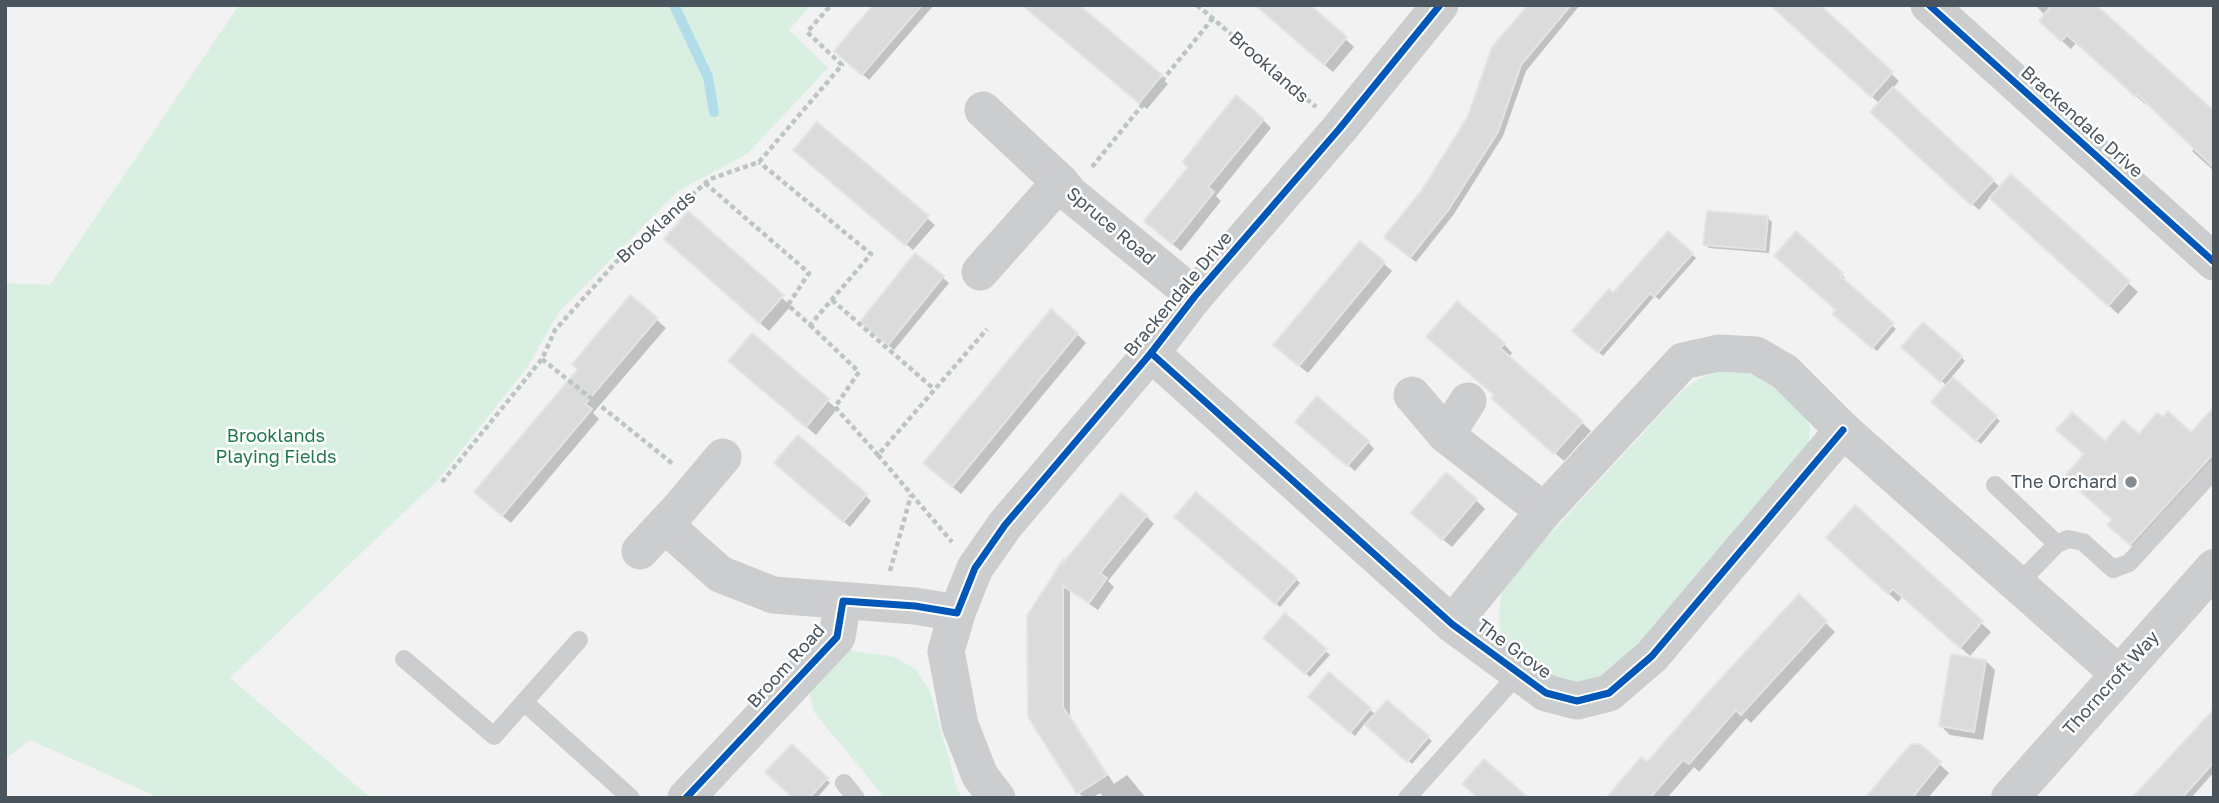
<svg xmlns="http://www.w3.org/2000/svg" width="2219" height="803" font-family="'Golos Text',sans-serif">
	<rect width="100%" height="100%" fill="#f2f2f2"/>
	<!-- green -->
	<g fill="#d9efe2">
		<path d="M239 5H811L789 30 828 68 747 154 678 191 559 312 527 368 437 481 230 678 371 798H160L30 740 5 759V283L50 285Z"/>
		<path d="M1742 368 1758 374 1801 409 1810 426 1808 450 1622 662 1604 677 1567 687C1519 655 1486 650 1504 584L1681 392C1702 374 1715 372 1742 368Z"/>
		<path d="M848 650 895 657 916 670 930 691 957 788 961 798H885L814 712 809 690Z"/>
	</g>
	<!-- shadow -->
	<g fill="#0003">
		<path d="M876 5H934L869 80 843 57Z"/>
		<path d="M1076 5 1168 84 1147 109 1036 16Z"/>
		<path d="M1254 5H1308L1354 47 1333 72Z"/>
		<path d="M1529 5H1580L1526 71 1503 136 1454 214 1416 262 1391 243 1470 117Z"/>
		<path d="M1771 5H1816L1899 81 1892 89 2001 188 2012 176 2138 292 2118 314 1990 197 1979 210 1879 118 1880 104Z"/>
		<path d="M2035 5H2095L2214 114V171L2192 151 2195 148 2147 102 2145 104 2077 42 2071 49 2050 30 2046 16Z"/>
		<path d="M1263 120 1271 128 1216 196 1221 201 1181 251 1154 229Z"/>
		<path d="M818 125 935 225 913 250 803 157Z"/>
		<path d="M688 214 791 306 769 331 675 247Z"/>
		<path d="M1768 218 1772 222 1769 253 1709 248 1705 244Z"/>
		<path d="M1668 233 1696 258 1659 300 1655 296 1603 356 1579 335Z"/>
		<path d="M1797 234 1845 278 1843 281 1896 329 1877 351 1839 318 1838 311Z"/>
		<path d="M1360 243 1392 271 1308 373 1283 353Z"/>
		<path d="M916 255 949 283 894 350 868 327Z"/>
		<path d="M631 297 666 328 593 413 599 419 511 523 484 500Z"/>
		<path d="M1077 334 1086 343 961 494 935 472Z"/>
		<path d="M752 335 837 409 816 435 739 370Z"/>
		<path d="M1504 344 1512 353 1509 357 1591 431 1564 461 1503 407 1495 396 1437 345Z"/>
		<path d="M1904 347 1961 357 1965 361 1951 378 2000 421 1981 444 1937 406 1947 386Z"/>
		<path d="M1304 428 1368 442 1374 449 1355 471Z"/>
		<path d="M2058 430 2106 443 2139 436 2214 432V481L2144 557 2123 538 2114 520 2066 477 2085 455Z"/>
		<path d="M782 469 865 495 871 501 850 527Z"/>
		<path d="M1476 500 1485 509 1452 547 1422 522Z"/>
		<path d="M1146 516 1154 524 1108 581 1114 587 1098 610 1070 591V716L1114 784 1127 775 1146 798H1104L1100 793 1092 798H1083L1029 717 1063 563Z"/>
		<path d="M1181 521 1296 579 1300 583 1280 607Z"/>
		<path d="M1837 547 1925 572 1991 632 1970 656 1903 596 1898 602Z"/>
		<path d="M1799 597 1835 632 1751 723 1746 718 1699 772 1694 767 1667 798H1608L1647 765Z"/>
		<path d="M1285 616 1330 655 1310 677 1270 642Z"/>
		<path d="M1986 661 1995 670 1983 740 1950 735 1941 726Z"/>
		<path d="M1329 674 1376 715 1387 703 1432 741 1412 764 1365 723 1355 736 1314 701Z"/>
		<path d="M2214 711V772L2191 798H2137Z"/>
		<path d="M792 746 830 783 817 798H795Z"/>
		<path d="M1920 746 1949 773 1928 798H1868Z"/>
	</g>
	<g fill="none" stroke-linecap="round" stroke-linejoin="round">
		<!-- stream -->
		<path stroke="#b1dce9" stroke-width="10" d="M674 5 708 77 714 112"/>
	</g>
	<!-- building -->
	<g fill="#dbdbdc" stroke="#e4e4e5" stroke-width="2">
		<path d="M873 5H922L862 75 834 51Z"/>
		<path d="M1022 5H1079L1162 75 1139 103Z"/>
		<path d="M1255 5H1310L1347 37 1324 65Z"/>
		<path d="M1528 5H1571L1521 65 1498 132 1449 209 1410 258 1384 237 1422 190 1468 116 1492 47Z"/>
		<path d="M1770 5H1820L1893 72 1871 97Z"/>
		<path d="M2052 5H2096L2214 111V168L2137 94 2135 96 2067 35 2061 41 2039 21Z"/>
		<path d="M1893 87 1994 180 1971 205 1870 112Z"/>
		<path d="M1236 95 1264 119 1208 187 1214 192 1172 244 1144 221 1188 167 1182 162Z"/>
		<path d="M817 122 929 216 905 245 793 150Z"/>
		<path d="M2011 174 2130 281 2108 306 1989 198Z"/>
		<path d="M688 211 784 295 759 323 664 239Z"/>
		<path d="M1707 211 1768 216 1765 250 1703 245Z"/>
		<path d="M1668 231 1693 253 1654 297 1650 293 1598 353 1572 331 1609 289 1613 293Z"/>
		<path d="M1796 231 1843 273 1840 276 1894 323 1872 348 1832 314 1836 310 1774 256Z"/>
		<path d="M1360 241 1385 262 1299 366 1273 345Z"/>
		<path d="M915 253 944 276 888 345 860 322Z"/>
		<path d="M630 295 658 318 585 404 592 409 502 516 474 492 578 369 572 364Z"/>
		<path d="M1457 301 1505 343 1500 348 1583 421 1554 454 1491 398 1494 395 1426 337Z"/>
		<path d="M1051 309 1078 333 952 487 923 463Z"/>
		<path d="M1923 322 1962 356 1940 382 1901 347Z"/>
		<path d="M752 333 829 399 806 427 728 361Z"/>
		<path d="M1953 377 1997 416 1976 441 1931 402Z"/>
		<path d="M1317 396 1369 441 1347 466 1295 422Z"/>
		<path d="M2214 407V453L2130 545 2107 525 2112 520 2064 477 2084 454 2056 430 2072 412 2105 441 2123 420 2139 434 2157 413 2163 417 2168 411 2191 432Z"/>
		<path d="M798 435 867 494 843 522 774 463Z"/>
		<path d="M1446 472 1477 499 1442 540 1411 513Z"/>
		<path d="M1196 492 1297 578 1275 604 1174 517Z"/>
		<path d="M1121 493 1147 515 1100 573 1107 578 1089 603 1063 586V707L1107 775 1077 794 1028 717 1027 616 1063 560V563Z"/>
		<path d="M1855 505 1983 621 1960 648 1893 589 1888 594 1826 538Z"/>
		<path d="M1799 594 1827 621 1741 715 1736 710 1689 764 1683 760 1650 798H1606L1641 757 1647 762 1712 688Z"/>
		<path d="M1285 613 1327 649 1305 674 1263 638Z"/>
		<path d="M1951 654 1986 660 1974 732 1939 726Z"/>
		<path d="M1329 672 1371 708 1350 733 1308 697Z"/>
		<path d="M1387 700 1429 736 1407 762 1365 725Z"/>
		<path d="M2214 709V762L2182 798H2132Z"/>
		<path d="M792 744 828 778 809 798H793L765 772Z"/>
		<path d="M1911 744H1920L1941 762 1912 798H1865Z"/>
		<path d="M1484 759 1529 798H1478L1462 784Z"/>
	</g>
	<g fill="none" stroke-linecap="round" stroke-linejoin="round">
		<!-- path -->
		<g stroke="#bbc5c2" stroke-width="4.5" stroke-dasharray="5 3.5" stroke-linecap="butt">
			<path d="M1197 5 1316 107"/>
			<path d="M1092 167 1213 18"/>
			<path d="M705 183 809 273 788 305 810 325 871 254 759 162"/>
			<path d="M832 300 934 389"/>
			<path d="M810 325 859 372 835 407 878 455 987 329"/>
			<path d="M542 359 673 464"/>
			<path d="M878 455 952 542"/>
			<path d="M442 482 542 359 555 330 616 262 710 179 759 162 842 65 807 32 831 5"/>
			<path d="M890 571 911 495"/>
		</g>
		<!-- service -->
		<g stroke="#cccdcf" stroke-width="18">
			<path d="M1995 485 2057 544"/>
			<path d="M2018 584 2057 544 2068 539 2083 542 2113 569 2129 563 2214 470"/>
			<path d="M579 640 524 702 631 798"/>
			<path d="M404 659 494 736 524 702"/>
			<path d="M844 783 856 798"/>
			<path d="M1407 798 1519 673"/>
		</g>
		<!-- minor -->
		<g stroke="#cccdcf" stroke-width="37">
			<path d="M1929 5 2214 262"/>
			<path d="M983 110 1060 182 1070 194 1195 296"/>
			<path d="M980 272 1060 182"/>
			<path d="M1151 353 1452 624 1546 693 1577 701 1609 693 1652 656 1843 430"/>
			<path d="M1412 395 1446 435 1544 511"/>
			<path d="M1446 435 1468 401"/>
			<path d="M665 525 720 574 773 595 915 606 957 613"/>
			<path d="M640 551 679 509 723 457"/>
			<path d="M1452 624 1544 511 1683 361 1719 353 1756 355 1785 372 1843 430 2119 674"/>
			<path d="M686 798 837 637 843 601"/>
			<path d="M997 798 980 776 960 725 946 651 957 613 975 568 1005 525 1151 353 1195 296 1340 128 1440 5"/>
		</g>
		<!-- tertiary -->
		<path stroke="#cccdcf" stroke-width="38" d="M2010 798 2214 568"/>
		<!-- cycleway casing -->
		<g stroke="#fff" stroke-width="11">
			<g id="cycleway">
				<path d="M1929 5 2214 262"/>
				<path d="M1151 353 1452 624 1546 693 1577 701 1609 693 1652 656 1843 430"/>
				<path d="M686 798 837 637 843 601 915 606 957 613 975 568 1005 525 1151 353 1195 296 1340 128 1440 5"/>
			</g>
		</g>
		<!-- cycleway -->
		<use href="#cycleway" stroke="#0057b8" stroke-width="7"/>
	</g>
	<!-- markers -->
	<circle fill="#858b91" stroke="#fff" stroke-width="2.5" cx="2131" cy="482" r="7"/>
	<g text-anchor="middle" stroke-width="5" stroke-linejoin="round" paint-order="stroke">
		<!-- street labels -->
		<g font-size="18" fill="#4a545d" stroke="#fff">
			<text transform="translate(1269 67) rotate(41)" y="6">Brooklands</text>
			<text transform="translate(2082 122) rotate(42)" y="6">Brackendale Drive</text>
			<text transform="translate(1111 226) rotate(40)" y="6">Spruce Road</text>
			<text transform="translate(656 227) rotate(-42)" y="6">Brooklands</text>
			<text transform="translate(1178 294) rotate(-50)" y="6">Brackendale Drive</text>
			<text transform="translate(1514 649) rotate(36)" y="6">The Grove</text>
			<text transform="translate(786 666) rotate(-48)" y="6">Broom Road</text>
			<text transform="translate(2111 683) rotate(-48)" y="6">Thorncroft Way</text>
		</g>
		<!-- park labels -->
		<g font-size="18" fill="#20794f" stroke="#fff">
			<text x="276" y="442">Brooklands<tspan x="276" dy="21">Playing Fields</tspan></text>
		</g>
		<!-- poi labels -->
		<g font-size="18" fill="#4a545d" stroke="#fff" text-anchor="end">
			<text x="2117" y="488">The Orchard</text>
		</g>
	</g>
	<!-- border -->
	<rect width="2219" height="803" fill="none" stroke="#4a545d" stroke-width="14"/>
</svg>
